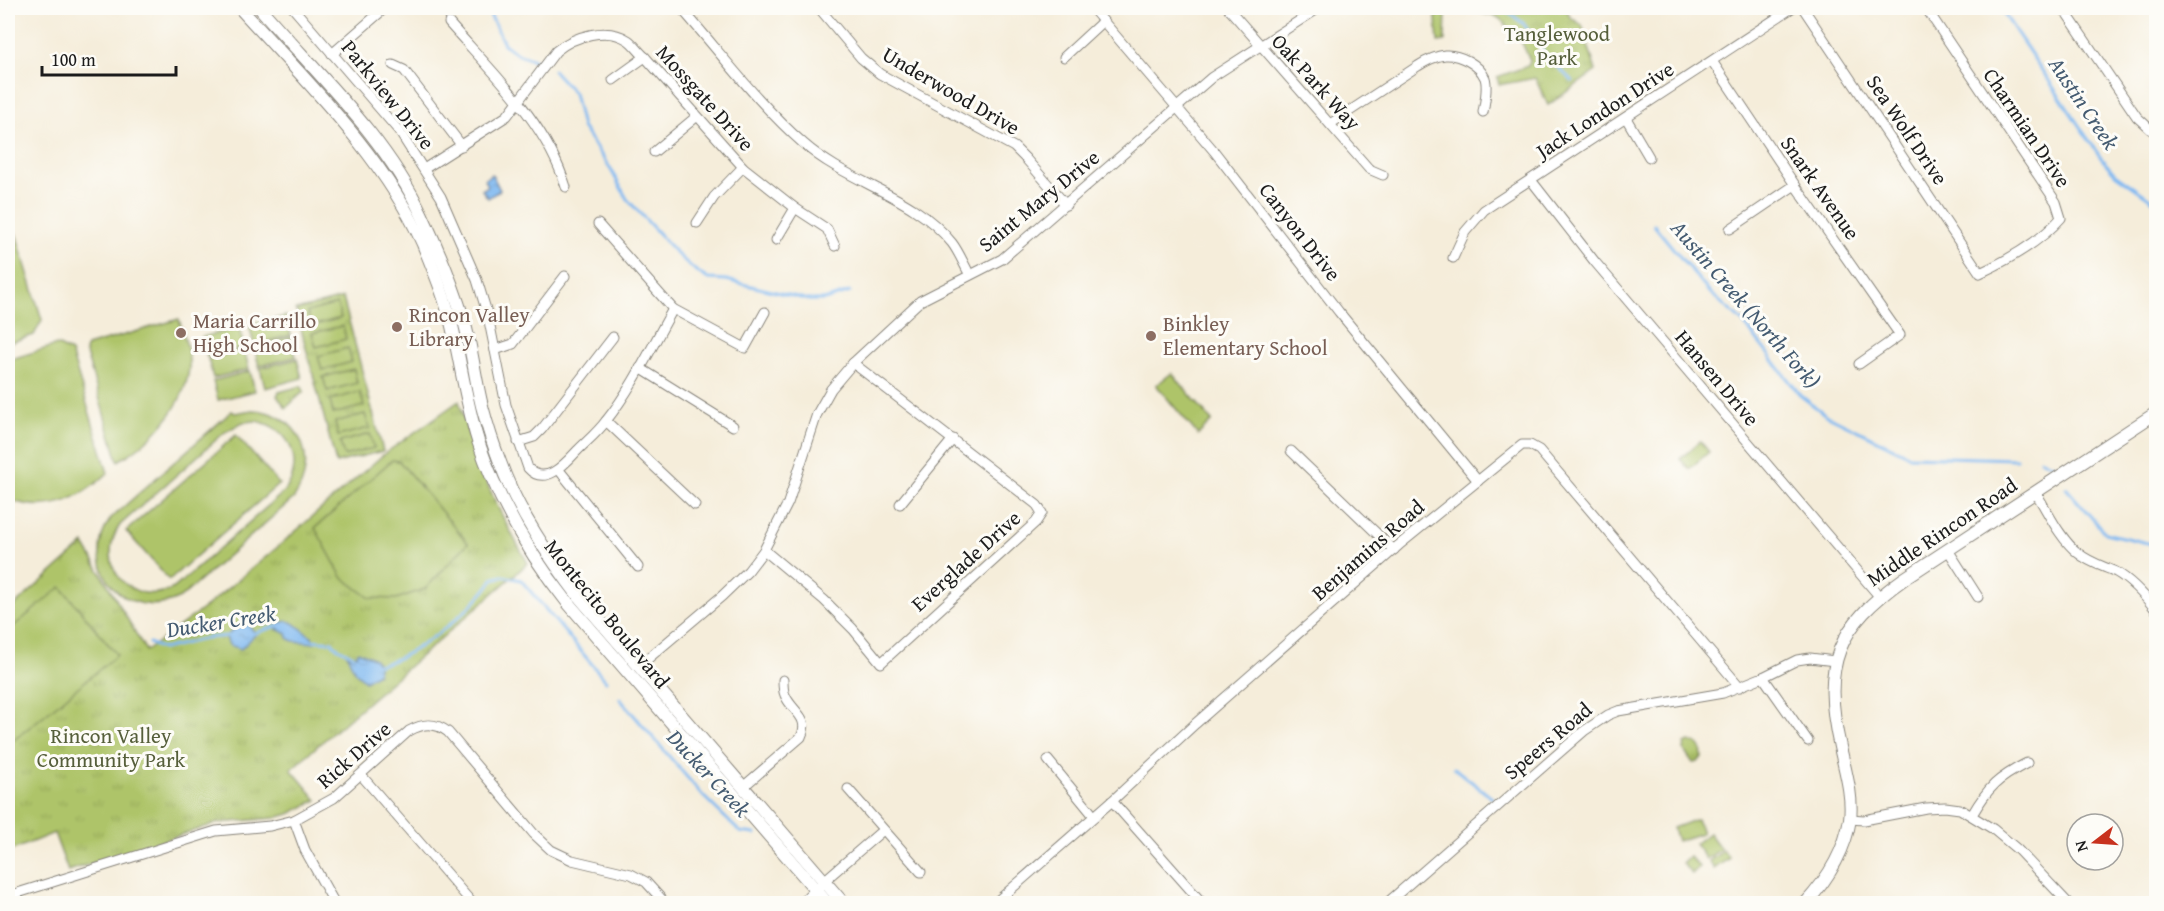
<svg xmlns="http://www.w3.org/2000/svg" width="2164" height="911" font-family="'Gentium Book Plus',serif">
	<defs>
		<pattern id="grass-tufts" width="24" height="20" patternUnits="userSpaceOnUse" patternTransform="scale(1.5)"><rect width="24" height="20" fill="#aec469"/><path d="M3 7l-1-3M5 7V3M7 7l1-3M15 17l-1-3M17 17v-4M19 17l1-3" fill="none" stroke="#95a85a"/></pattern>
		<pattern id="water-ripples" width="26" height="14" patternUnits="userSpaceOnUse" patternTransform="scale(1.5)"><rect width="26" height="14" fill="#80b9f1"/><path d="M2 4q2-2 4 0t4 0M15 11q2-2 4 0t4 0" fill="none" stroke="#6e9ece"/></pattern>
	</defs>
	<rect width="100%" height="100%" fill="#fdfcf7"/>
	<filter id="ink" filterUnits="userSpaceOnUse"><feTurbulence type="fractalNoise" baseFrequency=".0167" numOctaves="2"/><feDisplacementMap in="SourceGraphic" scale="12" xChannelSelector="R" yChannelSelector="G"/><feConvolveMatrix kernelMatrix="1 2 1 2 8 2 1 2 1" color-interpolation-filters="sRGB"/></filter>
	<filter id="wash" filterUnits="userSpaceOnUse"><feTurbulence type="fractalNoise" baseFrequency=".008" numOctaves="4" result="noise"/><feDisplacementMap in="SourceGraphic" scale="24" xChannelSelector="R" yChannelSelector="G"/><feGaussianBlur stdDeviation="1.35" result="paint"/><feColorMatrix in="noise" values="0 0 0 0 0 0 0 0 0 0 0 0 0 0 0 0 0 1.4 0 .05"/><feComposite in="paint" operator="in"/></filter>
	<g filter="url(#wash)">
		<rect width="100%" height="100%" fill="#f5edda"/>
		<!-- grass -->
		<g fill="url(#grass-tufts)" stroke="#657042" stroke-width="1.5">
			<path d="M1435 8H1449L1446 10 1445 41 1438 42Z"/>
			<path d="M1464 8H1566L1570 17 1582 25 1596 71 1548 105 1535 78 1499 85 1497 77 1528 66 1530 60 1520 39 1499 18Z"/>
			<path d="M343 298 383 451 336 463 296 310Z"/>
			<path d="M301 386 304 391 286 408 277 396 279 392Z"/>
			<path d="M459 401C473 459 498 512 528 563L291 769 317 800 289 814 275 818 218 823 68 871 54 833 8 852V611L84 544 146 651 204 608 273 551 384 454Z"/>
			<path d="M1689 742 1698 744 1701 748 1702 757 1698 762 1693 763 1684 750 1685 744Z"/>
		</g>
		<!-- garden -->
		<g fill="#aec469" stroke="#657042" stroke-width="1.5" fill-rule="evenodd">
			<path d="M8 226 16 234 42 320 34 335 8 343Z"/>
			<path d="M337 304 341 318 311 326 307 312Z"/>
			<path d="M286 316 291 335 254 345 249 325Z"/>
			<path d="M179 319C183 334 191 353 189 369 184 408 151 443 118 461L85 350 87 346Z"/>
			<path d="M343 326 346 339 316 347 312 333Z"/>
			<path d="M239 328 244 347 207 357 202 337Z"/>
			<path d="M291 337 296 357 259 366 254 347Z"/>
			<path d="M57 345 71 352 108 473C79 500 48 515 8 499V360Z"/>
			<path d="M348 348 352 362 322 370 318 356Z"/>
			<path d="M244 349 249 369 213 378 208 359Z"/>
			<path d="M297 359 302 378 265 388 260 368Z"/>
			<path d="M354 369 357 383 327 391 323 377Z"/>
			<path d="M250 371 255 391 218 400 213 381Z"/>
			<path d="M1172 373 1212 421 1198 435 1156 385Z"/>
			<path d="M360 392 364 406 333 414 330 400Z"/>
			<path d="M252 410C300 412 320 460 294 498L180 598C126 624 77 568 111 518L232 411 235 413ZM256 421C290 427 305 462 285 491L174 588C131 609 93 565 120 525L225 432 243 422Z"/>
			<path d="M365 414 369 428 338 436 335 422Z"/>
			<path d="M370 434 374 448 344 456 340 442Z"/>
			<path d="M236 435 279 484 169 580 126 531Z"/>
			<path d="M1700 441 1709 452 1689 469 1680 459Z"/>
			<path d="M392 460 399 461 468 543 425 589 396 599 370 598 342 577 315 528Z"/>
			<path d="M61 587 117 655 14 740 8 732V631Z"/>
			<path d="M1697 819 1702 833 1677 841 1673 828Z"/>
			<path d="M1709 833 1721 849 1706 859 1695 844Z"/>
			<path d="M1723 851 1729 858 1714 869 1709 861Z"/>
			<path d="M1689 856 1699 867 1692 874 1682 863Z"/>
		</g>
		<!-- water -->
		<g fill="url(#water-ripples)" stroke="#4e6a86" stroke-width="1.5">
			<path d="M492 174 500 190 488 198 482 190 488 186 485 179Z"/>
			<path d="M288 621C300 624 303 633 312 636L314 643 293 641 288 638 287 633 280 631 279 629 277 630 278 623Z"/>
			<path d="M248 624 256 634 241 649 229 645 226 637C232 629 238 625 248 624Z"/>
			<path d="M358 651 375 659 378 665V673L365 681 355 672 347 655 354 658Z"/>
		</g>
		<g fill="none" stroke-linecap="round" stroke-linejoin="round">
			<!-- stream -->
			<g stroke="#80b9f1" stroke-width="3">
				<path d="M487 8 504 44 517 54 542 63"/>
				<path d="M1502 8 1523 23 1544 53 1572 81"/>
				<path d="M2000 8 2101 158 2115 174 2156 203"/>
				<path d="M553 70 574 93 582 127 610 168 627 199 678 255 696 271 708 279 726 280 809 300H824L850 292"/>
				<path d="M1654 225 1708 291 1743 322 1801 396 1826 415 1910 456 2016 459"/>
				<path d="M2040 459 2053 465"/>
				<path d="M2066 488 2105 533 2156 545"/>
				<path d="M252 634 280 625"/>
				<path d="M309 640 332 642 335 646 357 658"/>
				<path d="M149 643 163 649 207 638 228 636"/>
				<path d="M375 665C408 663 476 608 493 579L503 576 521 580 606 681"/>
				<path d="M620 699 704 797 740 832 755 834"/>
				<path d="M1454 768 1492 798"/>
			</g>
		</g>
	</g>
	<g filter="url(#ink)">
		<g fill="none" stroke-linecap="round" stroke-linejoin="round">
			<!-- street casing -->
			<g stroke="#88847b" stroke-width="11">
				<g id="street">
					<path d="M293 8 399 131 441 197 477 280 488 316 506 405 528 468C545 487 565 464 577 451 587 441 598 432 606 421 633 387 652 346 673 309"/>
					<path d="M681 8C720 52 759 105 804 144 848 183 914 195 952 243 959 252 964 265 970 275"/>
					<path d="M819 8 861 58 880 74 1014 147 1026 159 1066 205"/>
					<path d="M1092 8 1214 151 1339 312 1478 481"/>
					<path d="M1228 8 1369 169 1383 175"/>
					<path d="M1803 8 1980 273C2008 260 2041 241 2061 218L2056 202 1926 8"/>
					<path d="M2063 8 2137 117 2150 129 2156 132"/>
					<path d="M449 23C493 73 546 122 566 187"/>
					<path d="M332 54 385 8"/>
					<path d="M1064 57 1103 21"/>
					<path d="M1712 61 1795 185 1900 335 1859 364"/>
					<path d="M393 65 404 70 462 146"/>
					<path d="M613 80 645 57"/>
					<path d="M1626 118 1649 157"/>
					<path d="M1330 124 1418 66C1426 61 1435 56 1445 55 1459 54 1479 64 1485 78 1488 87 1485 102 1483 112"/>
					<path d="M654 152 696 117"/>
					<path d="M424 169 507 116 556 51C574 36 607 26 628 40 634 44 639 52 645 57L743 167 795 208 827 229 835 246"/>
					<path d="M1531 180 1595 262 1879 596"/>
					<path d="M697 223 714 197 743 167"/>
					<path d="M598 224 673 309 745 348 765 312"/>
					<path d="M1730 229 1795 185"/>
					<path d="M776 240 795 208"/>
					<path d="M1453 258 1465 232 1484 210 1792 8"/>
					<path d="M495 350 513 344 565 276"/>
					<path d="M640 368 733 426"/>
					<path d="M606 421 695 505"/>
					<path d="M518 442 534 437 542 429 613 337"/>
					<path d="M1291 451 1394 550"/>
					<path d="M559 470 638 567"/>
					<path d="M2036 493C2048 512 2060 539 2078 553 2090 563 2103 566 2116 572 2132 581 2145 596 2156 610"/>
					<path d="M900 504 953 439"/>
					<path d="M764 550 824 600 853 629 881 663 1036 522 1042 513 1037 505 853 363"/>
					<path d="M1948 550 1978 597"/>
					<path d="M638 667 722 596 748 571 764 550 788 503 817 414 831 389 853 363 920 301 1002 259 1212 77 1319 8"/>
					<path d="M1763 677 1808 741"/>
					<path d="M1048 760 1094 816"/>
					<path d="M361 775 473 904"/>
					<path d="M743 787 801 737C811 717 791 711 785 695 783 691 783 684 783 680"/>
					<path d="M848 789 921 872"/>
					<path d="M1112 801 1203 904"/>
					<path d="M1972 815C1988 787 1998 778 2027 763"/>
					<path d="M1850 819 1864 820 1926 808 1945 807 1960 809 1993 829 2018 850 2069 904"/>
					<path d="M294 820 305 850 335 904"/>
					<path d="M8 896 216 831 270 826 294 820 334 798 409 731C423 723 435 722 448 732L534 834 551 850 572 860 631 874 646 882 666 904"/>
					<path d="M801 904 824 881 883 830"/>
					<path d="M994 904 1112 801 1195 724 1399 545 1522 445H1530L1539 450 1740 687"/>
					<path d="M1386 904 1584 731 1608 715 1618 711 1723 693 1763 677 1797 660 1810 658 1835 661"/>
				</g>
			</g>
			<!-- secondary casing -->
			<g stroke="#88847b" stroke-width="14">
				<g id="secondary">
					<path d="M240 8C304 79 384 156 423 244 434 271 445 297 452 326 461 364 466 403 478 441 498 501 529 554 568 603L828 904"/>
					<path d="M260 8C316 73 385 136 422 215 438 249 453 285 464 321 472 349 475 378 482 406 487 425 493 444 500 462 518 512 549 557 581 599L844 904"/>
					<path d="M1805 904C1827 880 1845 852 1850 819 1853 795 1845 770 1840 747 1821 664 1837 626 1905 578L2156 413"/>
				</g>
			</g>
			<!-- street -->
			<use href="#street" stroke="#fff" stroke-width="9"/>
			<!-- secondary -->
			<use href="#secondary" stroke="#fff" stroke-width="12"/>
		</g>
	</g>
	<!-- markers -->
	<g fill="#8d6e63" stroke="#fdfcf7" stroke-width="2">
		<circle cx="397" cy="327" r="6"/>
		<circle cx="181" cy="333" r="6"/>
		<circle cx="1151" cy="336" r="6"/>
	</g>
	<g text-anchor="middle" stroke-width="6" stroke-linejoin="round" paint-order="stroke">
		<!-- park labels -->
		<g font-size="21" fill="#565f3b" stroke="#fdfcf7">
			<text x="1557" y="41">Tanglewood<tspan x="1557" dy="24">Park</tspan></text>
			<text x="111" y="743">Rincon Valley<tspan x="111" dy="24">Community Park</tspan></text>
		</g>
		<!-- street labels -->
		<g font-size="21" fill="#1c1c1c" stroke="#fdfcf7">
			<text transform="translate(1316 82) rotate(48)" y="7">Oak Park Way</text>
			<text transform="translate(951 91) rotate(30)" y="7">Underwood Drive</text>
			<text transform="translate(388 95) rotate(51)" y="7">Parkview Drive</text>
			<text transform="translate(705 98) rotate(48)" y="7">Mossgate Drive</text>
			<text transform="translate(1605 110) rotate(-33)" y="7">Jack London Drive</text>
			<text transform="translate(2027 128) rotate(56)" y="7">Charmian Drive</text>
			<text transform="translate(1907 130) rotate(56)" y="7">Sea Wolf Drive</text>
			<text transform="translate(1820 188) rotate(55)" y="7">Snark Avenue</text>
			<text transform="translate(1039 201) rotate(-39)" y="7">Saint Mary Drive</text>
			<text transform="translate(1300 232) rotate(52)" y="7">Canyon Drive</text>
			<text transform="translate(1717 378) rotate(50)" y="7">Hansen Drive</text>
			<text transform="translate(1942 532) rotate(-34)" y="7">Middle Rincon Road</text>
			<text transform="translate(1368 550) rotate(-41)" y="7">Benjamins Road</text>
			<text transform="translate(966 561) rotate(-42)" y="7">Everglade Drive</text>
			<text transform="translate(607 614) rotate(51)" y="7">Montecito Boulevard</text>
			<text transform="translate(1548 741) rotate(-40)" y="7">Speers Road</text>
			<text transform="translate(354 755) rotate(-41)" y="7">Rick Drive</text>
		</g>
		<!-- education labels -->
		<g font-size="21" fill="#785e54" stroke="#fdfcf7" text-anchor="start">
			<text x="409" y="322">Rincon Valley<tspan x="409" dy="24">Library</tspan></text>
			<text x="193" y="328">Maria Carrillo<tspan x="193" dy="24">High School</tspan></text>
			<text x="1163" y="331">Binkley<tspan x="1163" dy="24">Elementary School</tspan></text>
		</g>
		<!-- water labels -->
		<g font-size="22" font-style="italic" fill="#445b71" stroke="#fdfcf7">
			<text transform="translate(2084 103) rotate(56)" y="8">Austin Creek</text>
			<text transform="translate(1746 304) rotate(49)" y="8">Austin Creek (North Fork)</text>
			<text transform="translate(221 621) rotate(-9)" y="8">Ducker Creek</text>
			<text transform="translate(709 773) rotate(47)" y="8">Ducker Creek</text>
		</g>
	</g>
	<!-- margin -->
	<rect width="2164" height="911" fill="none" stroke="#fdfcf7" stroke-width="30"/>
	<!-- north arrow -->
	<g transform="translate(2095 842) rotate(253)"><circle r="28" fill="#fdfcf7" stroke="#a3a29f" stroke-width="1.5"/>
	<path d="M0-4.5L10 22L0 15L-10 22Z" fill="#c8321e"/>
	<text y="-9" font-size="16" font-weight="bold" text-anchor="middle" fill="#1c1c1c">N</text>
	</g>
	<!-- scale -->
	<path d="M42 66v9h134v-9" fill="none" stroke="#1c1c1c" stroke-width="3"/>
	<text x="51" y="66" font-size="18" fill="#1c1c1c" stroke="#fdfcf7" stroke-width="4.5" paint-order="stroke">100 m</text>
</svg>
